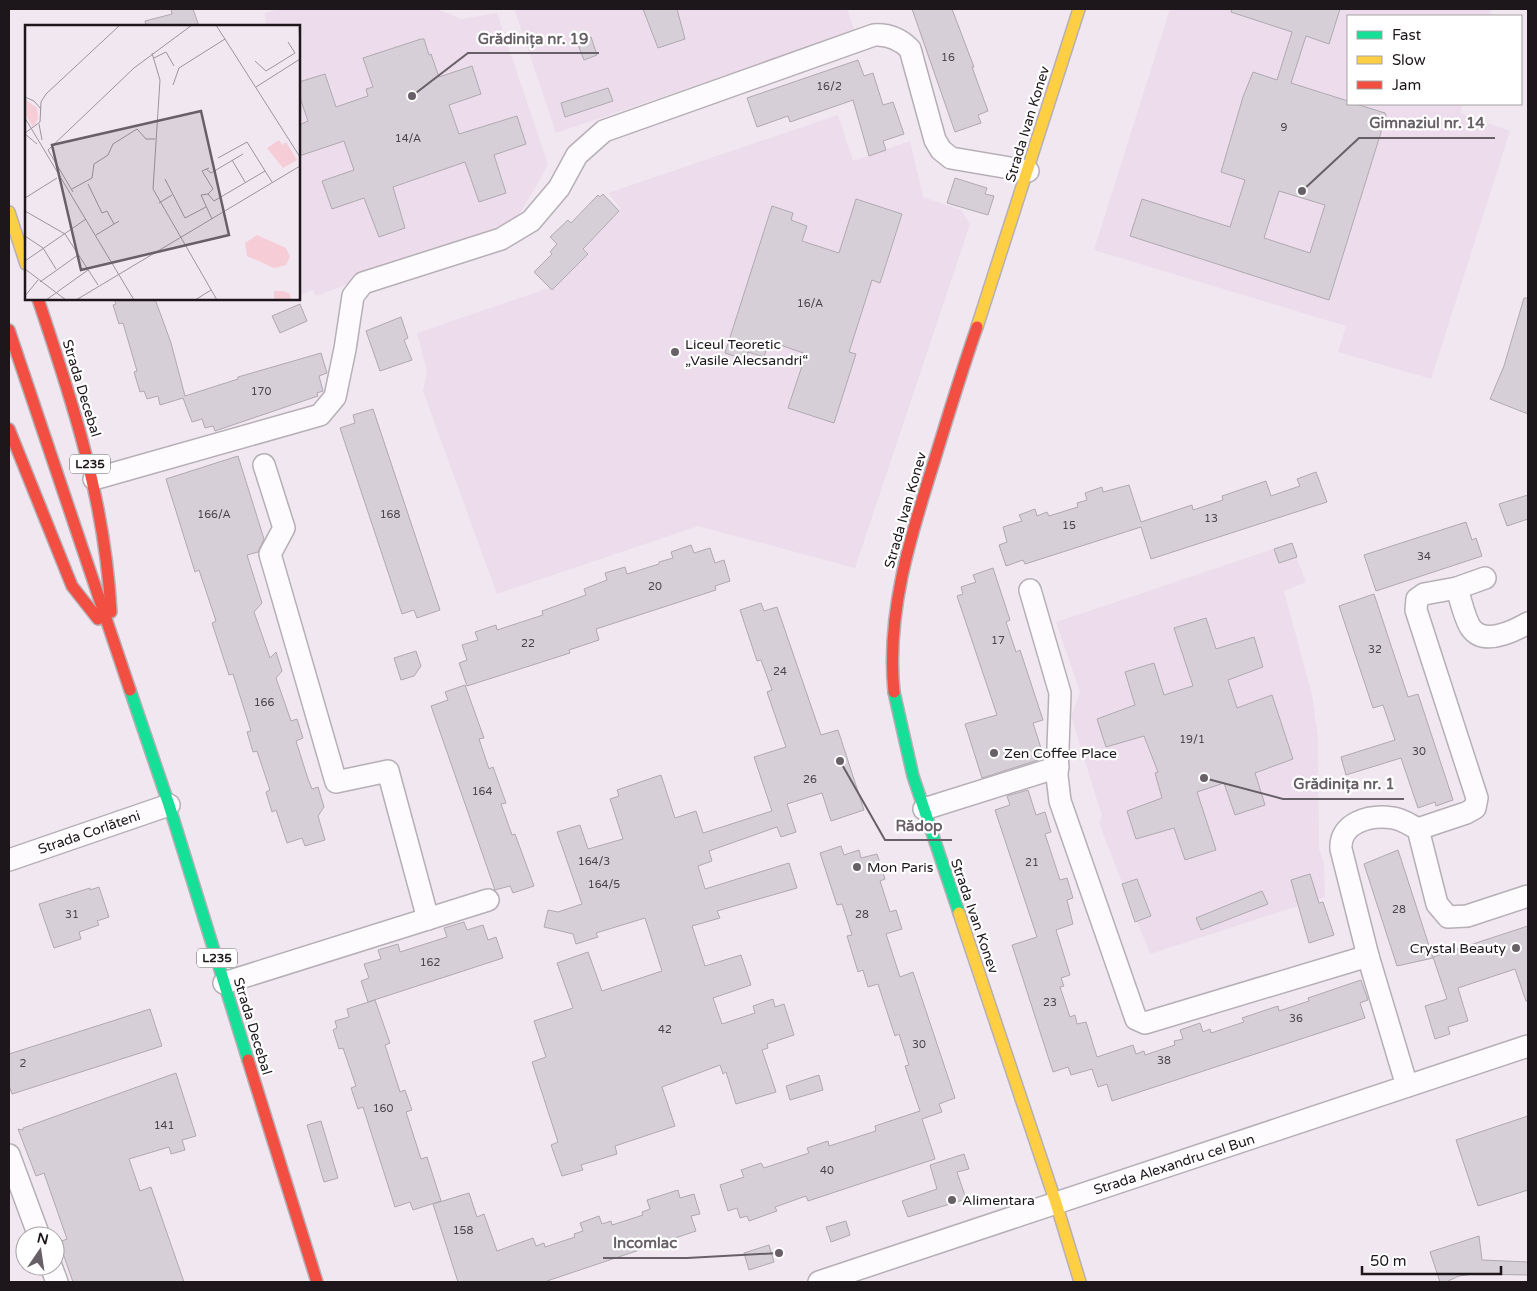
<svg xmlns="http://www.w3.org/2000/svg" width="1537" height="1291" font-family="'Varela Round',sans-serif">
	<rect width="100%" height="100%" fill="#f1e7f0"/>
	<!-- built -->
	<g fill="#eddcec">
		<path d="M279 9H437L461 19 497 13 548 165 517 219 316 296 313 290 299 295V26H266L265 13Z"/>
		<path d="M522 9H847L855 31 556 133 515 11Z"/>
		<path d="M1170 9H1492L1490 16H1348V104H1463L1460 113 1510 131 1431 379 1338 352 1346 326 1094 250Z"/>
		<path d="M838 115 853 161 910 141 923 197 961 210 970 224 855 568 698 526 497 594 423 391 427 371 417 333 552 287 620 208 608 193Z"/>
		<path d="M1291 543 1306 582 1284 591 1312 695 1318 739 1319 849 1324 863 1325 897 1150 954 1099 823 1102 816 1071 716 1080 692 1056 622Z"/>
	</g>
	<!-- building -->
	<g fill="#d6cfd7" stroke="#afa9b0" fill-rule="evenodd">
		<path d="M171 9H193L199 26H146L145 21 172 14Z"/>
		<path d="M643 9H677L685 39 658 48Z"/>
		<path d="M912 9H952L974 67H972L988 111 978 115 981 123 955 132Z"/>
		<path d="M1232 9H1340L1329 44 1306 36 1291 83 1348 101V104H1356L1385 113 1386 116 1329 300 1130 236 1142 199 1230 227 1245 180 1221 172 1243 97 1253 72 1277 80 1292 32 1231 12ZM1279 191 1325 205 1310 253 1264 238Z"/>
		<path d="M591 37 597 55 584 60 577 42Z"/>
		<path d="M421 39H424L429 55 431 54 439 77 472 66 481 94 449 105 459 134 517 116 526 144 494 155 506 193 479 202 465 162 393 187 405 228 379 237 364 198 332 209 322 181 354 170 344 141 299 156V125L308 121 299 95V82L325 74 336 107 368 96 366 89 373 87 363 58Z"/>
		<path d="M858 60 864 76 873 73 883 105 893 102 904 134 883 141 886 150 869 156 853 100 790 122 788 116 757 127 747 98Z"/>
		<path d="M608 88 613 101 565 117 561 103Z"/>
		<path d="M955 178 987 188 985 194 994 196 988 215 947 203Z"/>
		<path d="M603 194 619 211 583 249 588 254 552 290 534 272 552 254 550 252 557 244 550 237 568 220 571 223 598 195 600 197Z"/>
		<path d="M856 199 902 214 880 283 872 280 849 352 856 354 834 423 788 408 806 354 769 341 764 357 748 352 746 360 725 353 772 206 793 213 791 220 807 226 802 241 839 253Z"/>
		<path d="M1524 298H1528V414L1490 399 1504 366Z"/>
		<path d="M114 299H155L171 343 185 396 238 379V377L321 353 327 373 319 376 323 391 317 393 318 396 215 431 213 426 205 428 202 419 192 422 183 398 160 405 158 396 147 399 144 391 140 392 134 372 137 371 123 323 119 324 113 305 116 304Z"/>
		<path d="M300 304 307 321 280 333 272 316Z"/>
		<path d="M401 317 408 338 404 340 412 360 380 371 366 331Z"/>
		<path d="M373 409 440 610 417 618 414 610 402 614 340 428 355 423 353 415Z"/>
		<path d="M238 456 264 539 258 552 247 555 262 603 254 612 270 658 276 652 282 671 276 678 291 721 297 719 303 738 296 741 308 779 312 789 318 787 324 807 318 816 325 840 305 846 302 838 287 843 276 810 272 812 266 792 270 790 257 751 253 752 247 732 251 731 233 674 229 675 212 623 216 621 199 570 195 572 166 479Z"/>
		<path d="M1316 472 1327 502 1151 559 1141 527 1025 564 1023 560 1006 566 999 545 1007 542 1003 527 1022 521 1019 515 1035 509 1037 516 1047 512 1049 516 1078 507 1077 503 1087 500 1085 493 1102 487 1103 492 1129 485 1141 522 1192 505 1193 510 1223 500 1222 496 1266 481 1271 496 1300 486 1297 479Z"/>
		<path d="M1528 495V519L1507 526 1499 504Z"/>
		<path d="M1466 522 1472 540 1476 538 1482 556 1376 591 1364 555Z"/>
		<path d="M1292 543 1297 557 1279 563 1274 549Z"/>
		<path d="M691 545 694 553 710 548 715 563 724 560 730 581 715 586 716 590 596 629 599 640 569 650 570 653 467 686 459 663 467 660 462 645 478 640 475 632 496 625 497 630 543 615 542 611 586 595 584 589 607 580 605 573 625 567 627 574 659 564V562L673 558 671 552Z"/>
		<path d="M993 568 1010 620 1006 622 1016 652 1020 650 1043 720 1033 723 1044 758 982 778 965 724 997 715 957 596 963 594 961 587 976 582 973 575Z"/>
		<path d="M1374 594 1408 697 1418 694 1453 800 1436 806 1435 802 1418 808 1401 758 1346 775 1341 757 1395 740 1383 705 1373 708 1339 606Z"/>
		<path d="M761 603 764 611 777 607 821 735 838 730 864 810 831 821 822 793 787 804 796 832 781 837 777 827 709 851 712 861 698 866 705 889 789 863 797 888 717 911 720 918 692 926 705 966 741 955 751 985 713 998 722 1024 755 1013 753 1006 773 999 775 1007 784 1004 794 1035 767 1044 768 1048 762 1050 776 1092 736 1104 726 1072 723 1074 720 1065 662 1087 675 1126 615 1146 617 1154 581 1165 583 1170 562 1176 551 1145 558 1142 532 1062 546 1057 534 1021 573 1008 557 963 588 952 602 991 662 971 645 918 596 933 598 937 576 944 573 934 544 927 548 910 558 912 582 904 557 832 580 825 588 849 623 839 610 799 619 796 617 790 661 775 675 818 696 811 703 833 772 811 754 757 786 747 767 692 772 690 761 660 757 661 740 610Z"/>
		<path d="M1206 618 1216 649 1254 637 1263 667 1228 680 1237 708 1272 695 1293 759 1255 773 1265 805 1235 815 1224 783 1197 792 1216 850 1185 860 1174 828 1136 839 1127 811 1162 798 1155 773 1158 772 1144 736 1106 747 1097 719 1135 705 1125 672 1154 663 1164 695 1193 686 1174 628Z"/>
		<path d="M416 651 421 666 414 676 401 680 394 658Z"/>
		<path d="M465 685 484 738 479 739 489 769 493 767 506 803 501 804 512 835 515 834 534 886 513 893 510 886 495 890 431 706 448 700 445 692Z"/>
		<path d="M1028 790 1036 815 1045 812 1051 832 1045 834 1060 880 1067 878 1073 898 1067 900 1073 924 1056 930 1070 975 1061 978 1064 986 1060 987 1070 1017 1075 1015 1077 1024 1086 1022 1097 1057 1133 1045 1136 1054 1144 1051 1145 1055 1175 1045 1174 1041 1183 1039 1180 1030 1200 1023 1203 1032 1210 1029 1211 1033 1244 1022 1242 1018 1278 1006 1279 1011 1309 1001 1308 998 1361 980 1368 1000 1360 1003 1365 1018 1112 1101 1107 1084 1098 1087 1092 1069 1071 1075 1068 1067 1053 1072 1012 945 1037 937 995 810 1010 805 1007 796Z"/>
		<path d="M841 846 844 855 859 850 861 858 877 854 885 879 880 881 890 912 896 910 902 929 886 934 900 977 913 972 955 1098 939 1104 942 1112 922 1119 935 1159 808 1201 806 1196 775 1207 777 1211 749 1221 747 1216 740 1218 737 1208 728 1211 720 1185 744 1177 741 1170 761 1163 764 1168 809 1153 807 1148 828 1141 829 1146 876 1131 875 1126 920 1111 905 1066 909 1065 899 1034 895 1036 878 984 868 987 863 970 858 972 847 936 852 935 842 904 837 905 820 853Z"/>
		<path d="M1398 850 1433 958 1397 966 1364 864Z"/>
		<path d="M1310 874 1319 903 1323 902 1334 935 1309 943 1291 880Z"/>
		<path d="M1137 879 1151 916 1135 922 1122 884Z"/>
		<path d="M99 887 109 917 97 921 99 925 79 932 81 939 54 948 39 904 90 888V890Z"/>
		<path d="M1262 891 1268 904 1201 930 1196 918Z"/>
		<path d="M464 922 467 930 483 925 488 940 496 937 503 958 368 1002 361 981 369 978 364 964 381 959 378 950 398 944 400 952 447 937 444 928Z"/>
		<path d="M1528 926V1001H1526L1515 969 1458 988 1468 1021 1448 1027 1450 1034 1435 1039 1425 1006 1447 999 1433 957Z"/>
		<path d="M375 1000 390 1043 385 1045 400 1092 405 1090 412 1110 406 1112 421 1159 427 1157 441 1201 413 1210 410 1202 395 1207 363 1107 358 1109 351 1088 356 1086 343 1048 339 1049 333 1030 337 1028 335 1021 349 1017 347 1009Z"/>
		<path d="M150 1009 162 1046 12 1094 9 1085V1054Z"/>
		<path d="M176 1073 196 1136 182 1140 185 1150 171 1154 169 1147 129 1159 140 1191 151 1187 184 1282H73L59 1242 67 1239 44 1173 36 1176 18 1129 23 1130V1128Z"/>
		<path d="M819 1075 823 1090 790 1100 786 1086Z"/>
		<path d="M1528 1116V1190L1478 1206 1456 1140Z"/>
		<path d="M321 1121 338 1178 324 1182 307 1125Z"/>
		<path d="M964 1154 969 1169 957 1172 966 1199 908 1217 902 1201 937 1189 930 1165Z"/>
		<path d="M678 1190 680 1198 694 1194 700 1214 691 1216 696 1231 544 1282H458L433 1204 469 1193 477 1217 484 1214 497 1251 533 1238 536 1246 544 1243 545 1247 575 1237 574 1234 583 1231 580 1223 599 1216 602 1224 611 1221 612 1225 643 1215 642 1212 650 1209 647 1200Z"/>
		<path d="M846 1221 850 1235 831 1242 826 1227Z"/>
		<path d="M1479 1236 1482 1260 1528 1262V1275L1474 1274 1459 1276 1446 1282H1440L1430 1252Z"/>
		<path d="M769 1245 774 1262 749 1270 744 1253Z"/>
	</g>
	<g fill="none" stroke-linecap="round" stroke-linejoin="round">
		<!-- street casing -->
		<g stroke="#b6afb6" stroke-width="24">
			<g id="street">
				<path d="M264 465 284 528 270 554 336 782 388 771 428 919"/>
				<path d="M94 479 320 415 335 397 345 349 353 296 363 283 501 239 531 221 559 188 577 155 604 131 874 35C888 34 900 39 910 49L935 140 941 150 951 158 1028 171"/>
				<path d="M1457 588C1460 598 1465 620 1471 628 1484 646 1514 631 1528 623"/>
				<path d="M1030 590 1060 693 1057 776 1060 801 1136 1019 1145 1023 1368 956"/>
				<path d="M924 809 1058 767"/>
				<path d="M1418 829 1466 813 1475 808 1477 798 1416 610 1417 599 1424 594 1457 588 1485 578"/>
				<path d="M9 860 169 805"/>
				<path d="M224 983 488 900"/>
				<path d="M1407 1086 1368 956 1341 849C1339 823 1370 814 1393 818 1402 819 1410 825 1418 829L1437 904 1448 917 1467 916 1528 896"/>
				<path d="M9 1155 39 1236"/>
				<path d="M51 1266 57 1282"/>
				<path d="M819 1282 1528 1046"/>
			</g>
		</g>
		<!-- fast casing -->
		<g stroke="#b6afb6" stroke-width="14">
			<g id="fast">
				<path d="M130 690 169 805 248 1060"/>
				<path d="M894 692 913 776 959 913"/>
			</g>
		</g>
		<!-- slow casing -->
		<g stroke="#b6afb6" stroke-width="14">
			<g id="slow">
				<path d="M9 212 26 264"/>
				<path d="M977 327 1079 9"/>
				<path d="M959 913 1056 1203 1080 1282"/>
			</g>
		</g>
		<!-- jam casing -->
		<g stroke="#b6afb6" stroke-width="14">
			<g id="jam">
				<path d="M38 299C73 403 105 501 111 612"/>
				<path d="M9 330 130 690"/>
				<path d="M9 429 72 586 98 619"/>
				<path d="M894 692C886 614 910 538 933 465 947 419 961 373 977 327"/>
				<path d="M248 1060 317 1282"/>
			</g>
		</g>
		<!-- street -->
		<use href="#street" stroke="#fdfbfd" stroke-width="21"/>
		<!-- fast -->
		<use href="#fast" stroke="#16e098" stroke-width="11"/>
		<!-- slow -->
		<use href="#slow" stroke="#ffcf43" stroke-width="11"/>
		<!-- jam -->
		<use href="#jam" stroke="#f24e42" stroke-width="11"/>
	</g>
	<!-- markers -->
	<g fill="#676066" stroke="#fff" stroke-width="2">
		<circle cx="675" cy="352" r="5"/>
		<circle cx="994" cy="753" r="5"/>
		<circle cx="857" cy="867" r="5"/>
		<circle cx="1516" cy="948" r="5"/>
		<circle cx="952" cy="1200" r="5"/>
	</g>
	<g text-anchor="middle" stroke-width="4.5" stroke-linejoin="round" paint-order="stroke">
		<!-- number labels -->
		<g font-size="11" fill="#4b454b">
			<text x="948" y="61">16</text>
			<text x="829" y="90">16/2</text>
			<text x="1284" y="131">9</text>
			<text x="408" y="142">14/A</text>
			<text x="810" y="307">16/A</text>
			<text x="261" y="395">170</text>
			<text x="214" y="518">166/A</text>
			<text x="390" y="518">168</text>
			<text x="1211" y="522">13</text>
			<text x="1069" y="529">15</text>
			<text x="1424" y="560">34</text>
			<text x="655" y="590">20</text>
			<text x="998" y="644">17</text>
			<text x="528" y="647">22</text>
			<text x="1375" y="653">32</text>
			<text x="780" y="675">24</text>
			<text x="264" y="706">166</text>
			<text x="1192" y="743">19/1</text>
			<text x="1419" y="755">30</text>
			<text x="810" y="783">26</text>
			<text x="482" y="795">164</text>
			<text x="594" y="865">164/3</text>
			<text x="1032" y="866">21</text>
			<text x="604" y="888">164/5</text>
			<text x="1399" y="913">28</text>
			<text x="72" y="918">31</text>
			<text x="862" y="918">28</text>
			<text x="430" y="966">162</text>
			<text x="1050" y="1006">23</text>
			<text x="1296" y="1022">36</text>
			<text x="665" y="1033">42</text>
			<text x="919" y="1048">30</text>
			<text x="1164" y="1064">38</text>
			<text x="23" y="1067">2</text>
			<text x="383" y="1112">160</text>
			<text x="164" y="1129">141</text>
			<text x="827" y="1174">40</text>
			<text x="463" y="1234">158</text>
		</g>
		<!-- shield labels -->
		<g fill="#fff" stroke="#615d60" stroke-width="1">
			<rect x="70" y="454.5" width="40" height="19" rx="4"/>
			<rect x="197" y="948.5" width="40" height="19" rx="4"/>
		</g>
		<g font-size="12" font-weight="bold" fill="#1d171c">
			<text x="90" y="468">L235</text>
			<text x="217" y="962">L235</text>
		</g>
		<!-- street labels -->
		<g font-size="14" fill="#1d171c" stroke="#fff">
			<text transform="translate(1027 124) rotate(-73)" y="5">Strada Ivan Konev</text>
			<text transform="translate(82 388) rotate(73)" y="5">Strada Decebal</text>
			<text transform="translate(905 510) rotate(-74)" y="5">Strada Ivan Konev</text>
			<text transform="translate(89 832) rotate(-19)" y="5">Strada Corlăteni</text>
			<text transform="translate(975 916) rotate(71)" y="5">Strada Ivan Konev</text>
			<text transform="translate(253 1026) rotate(73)" y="5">Strada Decebal</text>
			<text transform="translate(1174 1164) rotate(-18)" y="5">Strada Alexandru cel Bun</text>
		</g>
		<!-- poi labels -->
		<g font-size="14" fill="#1d171c" stroke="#fff" text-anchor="start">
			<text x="685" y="349">Liceul Teoretic<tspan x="685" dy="16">„Vasile Alecsandri“</tspan></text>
			<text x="1004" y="758">Zen Coffee Place</text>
			<text x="867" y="872">Mon Paris</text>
			<text x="1506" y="953" text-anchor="end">Crystal Beauty</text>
			<text x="962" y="1205">Alimentara</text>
		</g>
	</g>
	<!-- overview -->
	<g transform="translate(25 25)">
		<rect width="275" height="275" fill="#f1e7f0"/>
		<path d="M0 74 12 83 13 94 8 102 0 89ZM254 115 257 120 261 117 272 135 258 143 242 123ZM232 210 261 223 265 232 261 240 249 243 222 231 220 218ZM249 266H259L265 269 266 275H249Z" fill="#f6ccd7"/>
		<path fill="none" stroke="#9c949b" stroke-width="1" d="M191 0 275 132M274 2 275 18M127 28 135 55 128 164 192 275M129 33 141 27 149 41M230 36 241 46 270 28 263 17M148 60 154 43 200 14M231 62 275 34M0 72 9 76 16 84M0 93 109 275M14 99 17 115M0 108 15 97 16 77 21 69 95 0M0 109 12 119M23 125 109 43 167 0M23 125 48 167M193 133 222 117 247 157M207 135 220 157M181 144 186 148 218 129M140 154 160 193 181 182M63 159 77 188 82 186 89 199M47 164 67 153 69 139 83 130 88 119 112 104 121 114H130M183 169 188 164 177 146 184 143M0 173 32 153M134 178 147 170M0 186 40 209 73 260M187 194 176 170 183 169 189 176 240 146M71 210 94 196M0 211 18 223 31 244M0 236 61 194M0 244 41 275M15 257 53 230M0 271 13 255M21 275 63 245M51 275 275 141M170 275 186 265"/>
		<path fill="#676066" fill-opacity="0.15" stroke="#676066" stroke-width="2.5" d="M176 86 204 210 56 245 27 120Z"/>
		<rect width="275" height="275" fill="none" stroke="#1d171c" stroke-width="2.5"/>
	</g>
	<!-- callouts -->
	<path fill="none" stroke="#676066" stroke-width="2" d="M412 96L468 53H599M1302 191L1359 138H1495M1204 778L1283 799H1404M840 761L885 840H952M779 1253L687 1258H603"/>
	<g fill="#676066" stroke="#fff" stroke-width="2">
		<circle cx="412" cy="96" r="5"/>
		<circle cx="1302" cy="191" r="5"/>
		<circle cx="1204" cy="778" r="5"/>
		<circle cx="840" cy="761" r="5"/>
		<circle cx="779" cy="1253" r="5"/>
	</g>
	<g font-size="15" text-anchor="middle" font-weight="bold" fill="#676066" stroke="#fff" stroke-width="4.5" stroke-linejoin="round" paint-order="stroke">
		<text x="533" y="44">Grădinița nr. 19</text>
		<text x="1427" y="128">Gimnaziul nr. 14</text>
		<text x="1344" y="789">Grădinița nr. 1</text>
		<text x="919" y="831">Rădop</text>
		<text x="645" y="1248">Incomlac</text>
	</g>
	<!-- border -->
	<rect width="1537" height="1291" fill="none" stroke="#1d171c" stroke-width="20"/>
	<!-- legend -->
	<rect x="1347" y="15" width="175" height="90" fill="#ffffff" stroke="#a5a2a4"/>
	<rect x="1357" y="31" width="25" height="8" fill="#16e098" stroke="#a5a2a4"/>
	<text x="1392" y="40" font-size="15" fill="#1d171c">Fast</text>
	<rect x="1357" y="56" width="25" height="8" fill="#ffcf43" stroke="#a5a2a4"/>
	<text x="1392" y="65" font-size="15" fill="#1d171c">Slow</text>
	<rect x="1357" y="81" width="25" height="8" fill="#f24e42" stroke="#a5a2a4"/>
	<text x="1392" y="90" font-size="15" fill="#1d171c">Jam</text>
	<!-- north arrow -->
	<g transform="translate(40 1251) rotate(13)"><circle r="24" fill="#ffffff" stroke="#a5a2a4"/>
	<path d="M0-4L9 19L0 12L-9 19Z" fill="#676066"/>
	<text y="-8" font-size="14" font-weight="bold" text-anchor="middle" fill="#1d171c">N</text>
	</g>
	<!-- scale -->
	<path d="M1362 1266v8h139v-8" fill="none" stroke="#1d171c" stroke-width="2.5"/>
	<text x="1370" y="1266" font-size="15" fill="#1d171c" stroke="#ffffff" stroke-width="4" paint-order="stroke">50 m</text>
</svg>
